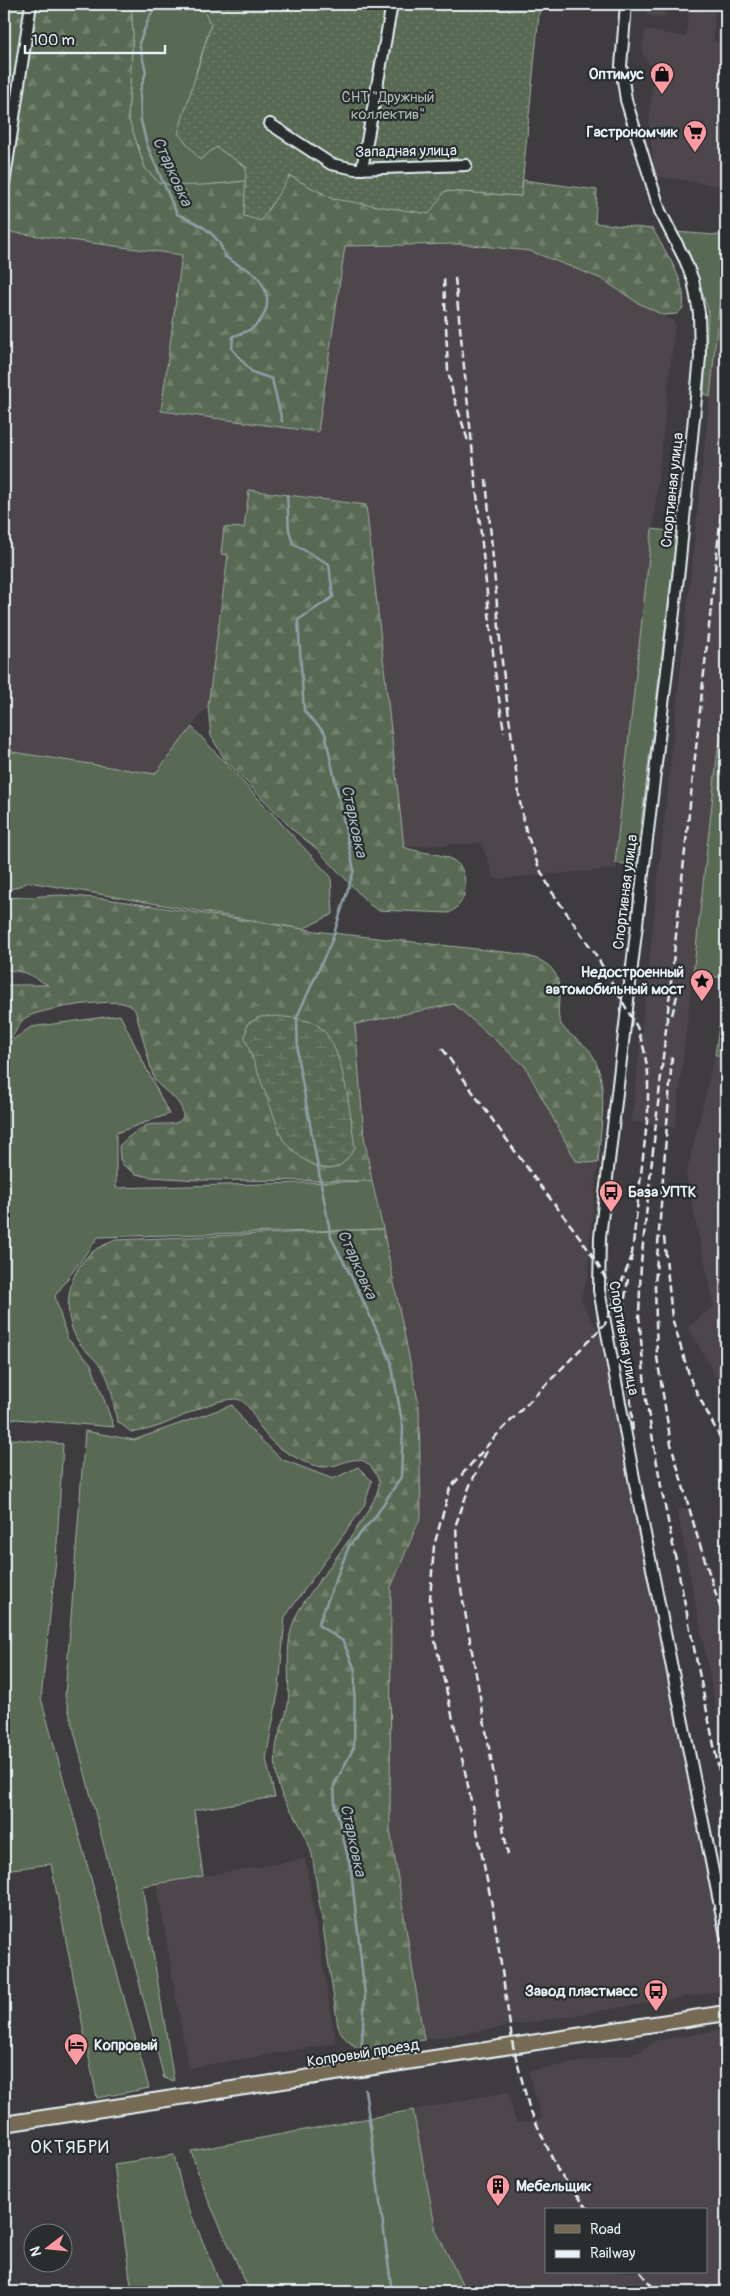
<svg xmlns="http://www.w3.org/2000/svg" width="730" height="2296" font-family="Pangolin,sans-serif">
	<defs>
		<pattern id="forest-firs" width="22" height="20" patternUnits="userSpaceOnUse" patternTransform="scale(1.25)"><rect width="22" height="20" fill="#596a53"/><path d="M5 1l3.5 6h-7zM16 11l3.5 6h-7z" fill="#71806c"/></pattern>
		<pattern id="wetland-marsh" width="20" height="14" patternUnits="userSpaceOnUse" patternTransform="scale(1.25)"><rect width="20" height="14" fill="#596a53"/><path d="M1 5h8M5 5V1M11 12h8M15 12V8" fill="none" stroke="#71806c"/></pattern>
		<pattern id="garden-dots" width="8" height="8" patternUnits="userSpaceOnUse" patternTransform="scale(1.25)"><rect width="8" height="8" fill="#596a53"/><path d="M2 2h.1M6 6h.1" fill="none" stroke="#71806c" stroke-width="1.8" stroke-linecap="round"/></pattern>
	</defs>
	<rect width="100%" height="100%" fill="#3f3c3f"/>
	<filter id="ink" filterUnits="userSpaceOnUse"><feTurbulence type="fractalNoise" baseFrequency=".02" numOctaves="2"/><feDisplacementMap in="SourceGraphic" scale="10" xChannelSelector="R" yChannelSelector="G"/><feConvolveMatrix kernelMatrix="1 2 1 2 8 2 1 2 1" color-interpolation-filters="sRGB"/></filter>
	<g filter="url(#ink)">
		<!-- built -->
		<g fill="#4e464b" fill-rule="evenodd">
			<path d="M648 4H674V7H666L665 18 647 16Z"/>
			<path d="M689 6 715 12 713 41 726 44V187L655 176 649 123 654 70 642 53 645 30 686 37Z"/>
			<path d="M9 232 182 255 162 411 318 432 345 246 466 244 530 251 602 279 675 323 616 869 494 879 482 843 404 847 365 505 249 490 244 529 228 555 208 706 155 774 12 752 4 733V271Z"/>
			<path d="M726 247V719L718 749 675 1128 632 1121Z"/>
			<path d="M454 1004 525 1066 576 1160 598 1163 589 1245 588 1277 580 1299 604 1341 629 1483 726 1960V1979L720 1991 424 2040 390 1829 391 1587 421 1516 419 1406 364 1136 355 1024Z"/>
			<path d="M715 1055 726 1056V1393L688 1327 714 1306 686 1176Z"/>
			<path d="M677 1509H691L726 1615V1758Z"/>
			<path d="M305 1859 336 2043 188 2068 157 1884Z"/>
			<path d="M726 2029V2292H466L436 2231 413 2110 508 2092 516 2123 542 2119 528 2071 641 2052 654 2041ZM546 2210H706V2272H546Z"/>
		</g>
		<!-- grass -->
		<g fill="#596a53" stroke="#a0aea6">
			<path d="M131 4H200L211 25 196 72 216 147 246 167V181L198 186H178L159 183 145 168 128 117 133 34Z"/>
			<path d="M676 232 726 236 710 397 704 394 708 310 689 252Z"/>
			<path d="M652 529 677 532 636 865 615 863Z"/>
			<path d="M726 719V978L693 975 718 749Z"/>
			<path d="M192 727 331 877 333 914 303 929 29 882 4 892V733L12 752 155 774Z"/>
			<path d="M120 1015 169 1114 116 1133V1188L372 1181 383 1229 98 1237 55 1296 67 1338 91 1364 114 1427 4 1418V1046L31 1027Z"/>
			<path d="M719 1027 726 1028V1056L715 1055Z"/>
			<path d="M232 1405 247 1426 281 1459 333 1479 358 1467 372 1481 364 1506 285 1617 279 1688 266 1759 275 1797 194 1810 203 1876 142 1886 174 2081 164 2078 65 1696 85 1431 134 1440Z"/>
			<path d="M4 1438 63 1444 56 1560 41 1698 149 2088 97 2098 51 1864 4 1870Z"/>
			<path d="M413 2110 436 2231 466 2292H250L204 2191 191 2151Z"/>
			<path d="M174 2155 184 2197 224 2292H132L114 2164Z"/>
		</g>
		<!-- forest -->
		<g fill="url(#forest-firs)" stroke="#a0aea6">
			<path d="M4 4H131L133 34 128 117 145 168 159 183C188 188 216 184 246 181L244 216 290 176 333 199 445 191 521 196 523 180 597 190 595 223 653 229C665 253 687 280 683 308L677 314 663 315 638 303 602 279 530 251 461 244 345 246 318 432 161 411 182 255 9 232 4 271Z"/>
			<path d="M249 490 366 505 404 847C430 858 466 848 465 887 465 898 459 908 449 913L378 910 370 905 317 849 293 830 225 760 211 736 208 706 228 555 221 554 224 527 244 528Z"/>
			<path d="M62 895 106 899 323 932 513 953C540 958 561 964 559 996 559 1005 557 1014 560 1022 565 1034 582 1041 590 1051 611 1082 600 1128 598 1163L576 1161 525 1066 454 1004 355 1024 364 1136 372 1181 200 1180 150 1177 136 1174 123 1165 120 1159 119 1146C127 1138 135 1131 145 1126 157 1121 176 1129 183 1117 183 1098 163 1093 154 1079L135 1010C131 1006 128 1004 122 1003 103 1000 42 1008 25 1018 18 1023 17 1031 12 1037L4 1039V985H48L26 973 4 969V898Z"/>
			<path d="M383 1229 419 1406 421 1516 391 1587 390 1829 424 2040C407 2043 372 2053 357 2047 347 2043 342 2035 338 2026L312 1854C308 1842 304 1831 297 1820 291 1809 282 1799 279 1787 275 1771 274 1754 278 1738 281 1727 286 1717 288 1705 291 1674 282 1642 298 1612 312 1586 382 1504 379 1482 378 1477 374 1470 370 1466 356 1451 341 1467 325 1467 311 1467 294 1457 283 1450 277 1446 270 1441 266 1435 257 1426 250 1399 235 1399 201 1400 167 1431 131 1432L117 1421C113 1404 113 1388 105 1373 98 1360 86 1353 78 1341 61 1314 67 1273 91 1253 98 1247 107 1244 115 1240Z"/>
		</g>
		<!-- wetland -->
		<path fill="url(#wetland-marsh)" stroke="#a0aea6" d="M278 1016C289 1018 307 1019 316 1024 345 1042 350 1117 355 1148 351 1153 347 1160 342 1164 323 1179 292 1153 282 1138L245 1038 247 1024 260 1017Z"/>
		<!-- garden -->
		<path fill="url(#garden-dots)" stroke="#a0aea6" d="M200 4H540L521 196 445 191 429 214 333 199 290 176 261 221 244 216 246 167 216 147 200 160 178 133 211 25Z"/>
		<g fill="none" stroke-linecap="round" stroke-linejoin="round">
			<!-- stream -->
			<g stroke="#8ca0a9" stroke-width="2.5">
				<path d="M157 4 149 18 139 43 146 72 140 91 141 121 147 145 177 214C192 221 208 227 218 241 222 246 223 254 227 258 236 265 249 268 257 276 278 303 264 329 233 336L232 349 252 372 272 379 282 421"/>
				<path d="M287 495 289 530 293 544 329 564 333 597 298 620 304 711 325 733 354 870 332 940 297 1017 298 1060 331 1237 357 1288 391 1361 403 1427 401 1477 375 1517 349 1546 318 1625 343 1641 355 1670 354 1747 334 1786 335 1805 351 1870 365 1996 361 2055"/>
				<path d="M365 2089 392 2292"/>
			</g>
			<!-- minor casing -->
			<g stroke="#e8f1f8" stroke-width="14">
				<g id="minor">
					<path d="M626 4 621 66 626 100 660 211 685 260 693 280 699 313 700 357 679 569 600 1237 599 1290 636 1489 726 1936"/>
					<path d="M270 124 331 164 355 169 466 165"/>
					<path d="M362 169 392 4"/>
					<path d="M4 184 31 4"/>
				</g>
			</g>
			<!-- major casing -->
			<g stroke="#e8f1f8" stroke-width="18">
				<path id="major" d="M4 2124 726 2013"/>
			</g>
			<!-- minor -->
			<use href="#minor" stroke="#2a2d2e" stroke-width="10"/>
			<!-- major -->
			<use href="#major" stroke="#756b52" stroke-width="14"/>
			<!-- rail -->
			<g stroke="#e8f1f8" stroke-width="2.5" stroke-dasharray="8 4" stroke-linecap="butt">
				<path d="M455 278 495 672 504 732"/>
				<path d="M444 279 448 371 453 394 468 441"/>
				<path d="M726 467 641 1263 639 1315 646 1400 662 1492 726 1804"/>
				<path d="M486 479 502 662 520 802 526 831 539 868 552 892 596 955 637 1027 644 1049 648 1073V1113L631 1262"/>
				<path d="M672 1015 677 996"/>
				<path d="M442 1048C474 1094 506 1139 539 1184 565 1219 602 1260 615 1302"/>
				<path d="M672 1057 655 1285 657 1357 671 1444 698 1539 726 1625"/>
				<path d="M664 1237 672 1318 691 1381 726 1449"/>
				<path d="M628 1279 624 1304 633 1433"/>
				<path d="M487 1451 470 1485 456 1524 458 1572 508 1855"/>
				<path d="M589 2210 558 2171 529 2107 513 2046 493 1910 466 1776 434 1636 430 1599 434 1546 450 1488 494 1438 605 1324 632 1256"/>
				<path d="M640 2272 657 2292"/>
			</g>
		</g>
	</g>
	<!-- icons -->
	<defs>
		<g id="shop-pin" transform="scale(1.25)"><path d="M0 17L-7.5 6A9.5 9.5 0 1 1 7.5 6Z" fill="#ff9aa2" stroke="#2a2d2e"/><path d="M-5-2.5h2.3a2.7 3.5 0 0 1 5.4 0H5L5.5 6h-11ZM-1.5-2.5h3a1.5 2.3 0 0 0-3 0Z" fill="#111"/></g>
		<g id="supermarket-pin" transform="scale(1.25)"><path d="M0 17L-7.5 6A9.5 9.5 0 1 1 7.5 6Z" fill="#ff9aa2" stroke="#2a2d2e"/><path d="M-6-5.5h2.5l.6 2H6L4.5 2H-2.5L-4.4-4H-6ZM-1.5 3.2a1.3 1.3 0 1 0 .1 0ZM3 3.2a1.3 1.3 0 1 0 .1 0Z" fill="#111"/></g>
		<g id="sight-pin" transform="scale(1.25)"><path d="M0 17L-7.5 6A9.5 9.5 0 1 1 7.5 6Z" fill="#ff9aa2" stroke="#2a2d2e"/><path d="M0-6L1.8-2.2L6-1.7L2.9 1.2L3.7 5.4L0 3.3L-3.7 5.4L-2.9 1.2L-6-1.7L-1.8-2.2Z" fill="#111"/></g>
		<g id="bus-pin" transform="scale(1.25)"><path d="M0 17L-7.5 6A9.5 9.5 0 1 1 7.5 6Z" fill="#ff9aa2" stroke="#2a2d2e"/><path d="M-5-6H5V4H4V6H2V4H-2V6H-4V4H-5ZM-3.5-4V0h7V-4ZM-3.5 1.2v1.5H-2V1.2ZM2 1.2v1.5H3.5V1.2Z" fill="#111"/></g>
		<g id="hotel-pin" transform="scale(1.25)"><path d="M0 17L-7.5 6A9.5 9.5 0 1 1 7.5 6Z" fill="#ff9aa2" stroke="#2a2d2e"/><path d="M-6-4.5h1.5V1H6V5H4.5V3h-9V5H-6ZM-4 0a1.8 1.8 0 1 1 3.6 0ZM.5 0V-2.5h3Q6-2.5 6 0Z" fill="#111"/></g>
		<g id="building-pin" transform="scale(1.25)"><path d="M0 17L-7.5 6A9.5 9.5 0 1 1 7.5 6Z" fill="#ff9aa2" stroke="#2a2d2e"/><path d="M-4-6H4V6H1V3H-1V6H-4ZM-2.5-4.3h1.7v1.8h-1.7ZM.8-4.3h1.7v1.8H.8ZM-2.5-1h1.7V.8h-1.7ZM.8-1h1.7V.8H.8Z" fill="#111"/></g>
	</defs>
	<g fill-rule="evenodd">
		<use href="#shop-pin" x="662" y="74"/>
		<use href="#supermarket-pin" x="695" y="132"/>
		<use href="#sight-pin" x="702" y="981"/>
		<use href="#bus-pin" x="611" y="1192"/>
		<use href="#bus-pin" x="656" y="1991"/>
		<use href="#hotel-pin" x="76" y="2045"/>
		<use href="#building-pin" x="498" y="2186"/>
	</g>
	<g text-anchor="middle" stroke-width="4.5" stroke-linejoin="round" paint-order="stroke">
		<!-- poi labels -->
		<g font-size="15" font-weight="bold" fill="#e8f1f8" stroke="#2a2d2e" text-anchor="end">
			<text x="644" y="79">Оптимус</text>
			<text x="678" y="137">Гастрономчик</text>
			<text x="684" y="977">Недостроенный<tspan x="684" dy="17">автомобильный мост</tspan></text>
			<text x="628" y="1197" text-anchor="start">База УПТК</text>
			<text x="638" y="1996">Завод пластмасс</text>
			<text x="94" y="2050" text-anchor="start">Копровый</text>
			<text x="516" y="2191" text-anchor="start">Мебельщик</text>
		</g>
		<!-- park labels -->
		<g font-size="15" fill="#afbbb6" stroke="#2a2d2e">
			<text x="388" y="102">СНТ "Дружный<tspan x="388" dy="17">коллектив"</tspan></text>
		</g>
		<!-- street labels -->
		<g font-size="15" fill="#e8f1f8" stroke="#2a2d2e">
			<text transform="translate(406 151) rotate(-1)" y="5">Западная улица</text>
			<text transform="translate(672 490) rotate(-84)" y="5">Спортивная улица</text>
			<text transform="translate(625 892) rotate(-83)" y="5">Спортивная улица</text>
			<text transform="translate(624 1338) rotate(80)" y="5">Спортивная улица</text>
			<text transform="translate(363 2053) rotate(-9)" y="5">Копровый проезд</text>
		</g>
		<!-- water labels -->
		<g font-size="16" font-style="italic" fill="#abbbc3" stroke="#2a2d2e">
			<text transform="translate(173 171) rotate(66)" y="6">Старковка</text>
			<text transform="translate(355 821) rotate(78)" y="6">Старковка</text>
			<text transform="translate(358 1264) rotate(66)" y="6">Старковка</text>
			<text transform="translate(354 1840) rotate(78)" y="6">Старковка</text>
		</g>
		<!-- quarter labels -->
		<g font-size="18" letter-spacing="1" fill="#e8f1f8" stroke="#2a2d2e">
			<text x="70" y="2153">ОКТЯБРИ</text>
		</g>
	</g>
	<!-- margin -->
	<rect width="730" height="2296" fill="none" stroke="#2a2d2e" stroke-width="20"/>
	<rect x="10" y="10" width="710" height="2276" fill="none" stroke="#e8f1f8" stroke-width="2" filter="url(#ink)"/>
	<!-- legend -->
	<rect x="545" y="2208" width="162" height="65" fill="#2a2d2e" stroke="#767b7f"/>
	<rect x="555" y="2225" width="25" height="8" fill="#756b52" stroke="#767b7f"/>
	<text x="590" y="2234" font-size="15" fill="#e8f1f8">Road</text>
	<rect x="555" y="2250" width="25" height="8" fill="#e8f1f8" stroke="#767b7f"/>
	<text x="590" y="2258" font-size="15" fill="#e8f1f8">Railway</text>
	<!-- north arrow -->
	<g transform="translate(48 2248) rotate(254)"><circle r="24" fill="#2a2d2e" stroke="#767b7f"/>
	<path d="M0-4L9 19L0 12L-9 19Z" fill="#ff9aa2"/>
	<text y="-8" font-size="14" font-weight="bold" text-anchor="middle" fill="#e8f1f8">N</text>
	</g>
	<!-- scale -->
	<path d="M25 45v8h140v-8" fill="none" stroke="#e8f1f8" stroke-width="2.5"/>
	<text x="32" y="45" font-size="15" fill="#e8f1f8" stroke="#2a2d2e" stroke-width="4" paint-order="stroke">100 m</text>
</svg>
